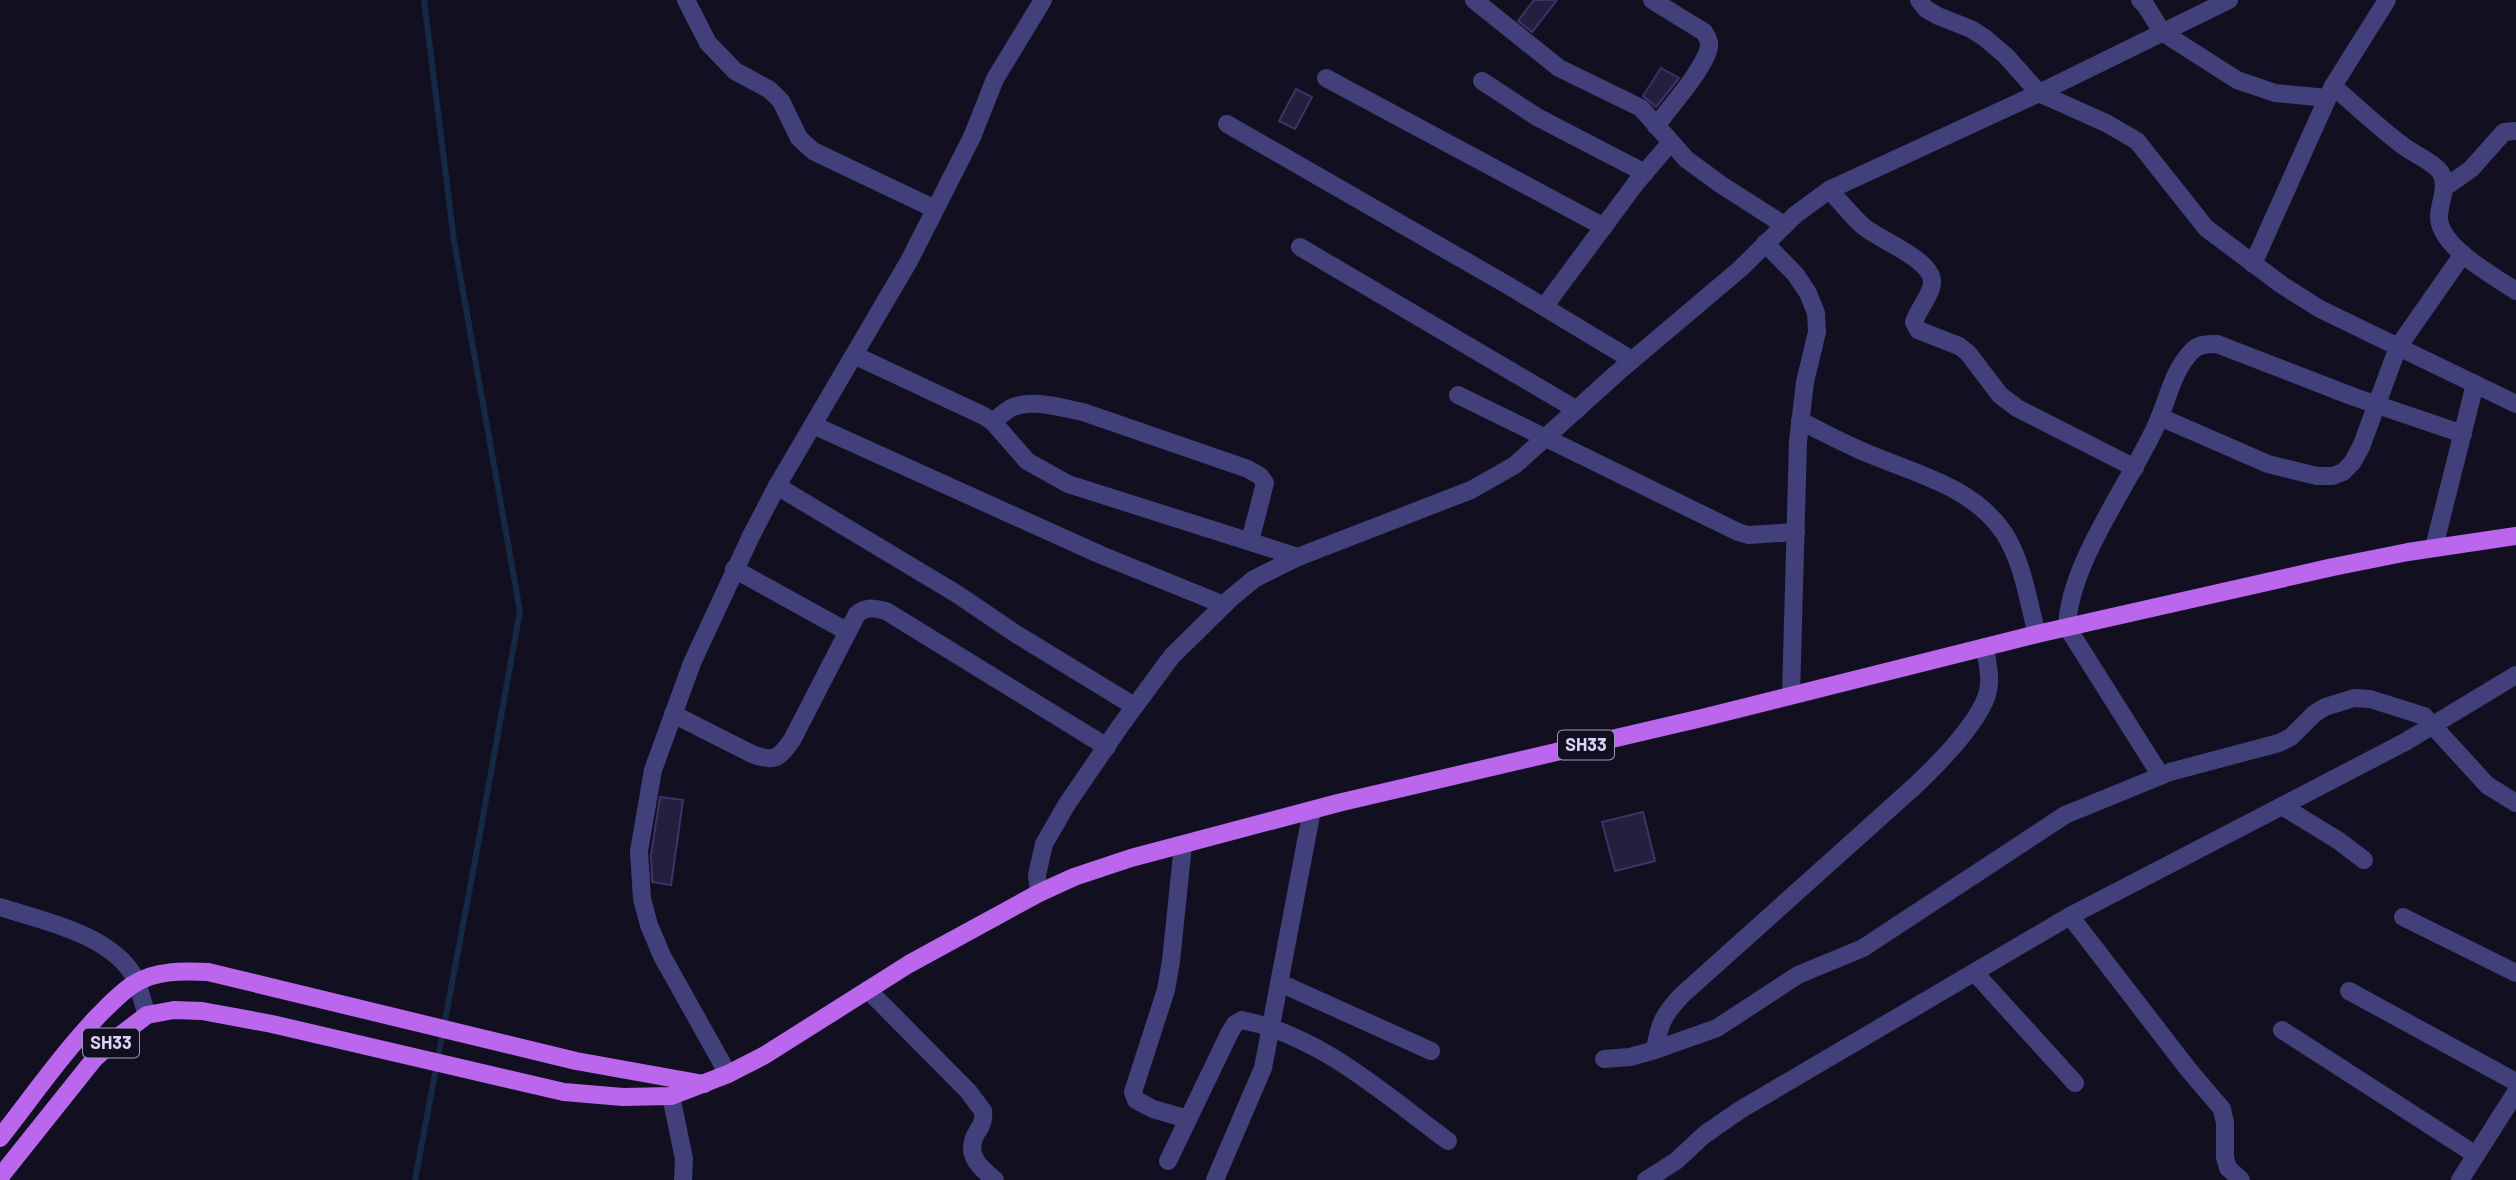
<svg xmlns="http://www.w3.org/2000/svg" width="2516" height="1180" font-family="Barlow,sans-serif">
	<rect width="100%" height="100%" fill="#121020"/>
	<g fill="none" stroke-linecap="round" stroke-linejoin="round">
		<!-- stream -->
		<path stroke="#152845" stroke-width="6" d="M415 1180 475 861 520 611 454 241 424 0"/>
	</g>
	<!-- building -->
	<g fill="#241e3f" stroke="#3d3369" stroke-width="2">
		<path d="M1534 0H1557L1532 32 1518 21Z"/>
		<path d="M1661 68 1679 78 1656 107 1643 96Z"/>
		<path d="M1296 89 1312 97 1295 129 1279 121Z"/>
		<path d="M660 797 683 800 671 885 652 882 651 855Z"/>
		<path d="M1643 812 1655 861 1615 871 1602 822Z"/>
	</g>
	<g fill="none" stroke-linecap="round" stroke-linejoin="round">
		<!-- minor -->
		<g stroke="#42407a" stroke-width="18">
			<path d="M686 0 708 43 735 71 770 90 781 101 799 138 813 151 935 209"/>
			<path d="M1474 0 1559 68 1641 108 1686 159 1720 184 1784 225"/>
			<path d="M1652 0 1704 32C1707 37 1710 41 1709 47 1705 68 1670 107 1656 126"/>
			<path d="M1919 0 1926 9 1938 16 1971 29 1985 38 2006 56 2039 93 2106 123 2137 141 2206 228 2282 285 2320 309 2516 404"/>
			<path d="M2140 0 2146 6 2162 32 2237 80 2275 93 2327 98"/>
			<path d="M1326 78 1604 227"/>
			<path d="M1482 81 1537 117 1645 173"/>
			<path d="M2333 86C2356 106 2378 127 2402 145 2412 153 2435 163 2441 173 2448 186 2440 202 2439 215 2437 246 2494 276 2516 291"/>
			<path d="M1227 124 1509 286 1632 360"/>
			<path d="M2444 188 2471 169 2504 132 2516 131"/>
			<path d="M1829 190C1841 202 1851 215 1863 226 1879 240 1934 260 1932 283 1932 293 1918 310 1914 322L1918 330 1959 346 1968 353 2000 395 2017 408 2135 468"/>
			<path d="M1765 243 1796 275 1808 293 1816 313 1817 332 1805 382 1798 442 1791 695"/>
			<path d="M1300 247 1577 410"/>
			<path d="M2253 264 2333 86 2387 0"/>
			<path d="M1544 307 1636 183 1671 142"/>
			<path d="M854 355 984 416 993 422 1027 461 1068 484 1298 557"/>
			<path d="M1458 395 1738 532 1748 535 1796 532"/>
			<path d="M2160 417 2268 464 2317 476H2333L2343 472 2352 463 2361 447 2398 347 2463 254"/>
			<path d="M1800 421C1821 431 1841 442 1862 451 1912 473 1972 485 2004 533 2023 562 2028 601 2037 634"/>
			<path d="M993 422C998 418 1005 411 1011 408 1031 398 1062 408 1083 412L1248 469 1260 476 1265 483 1250 541"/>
			<path d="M813 425 1101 555 1224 605"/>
			<path d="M777 486 957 594 1016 634 1134 706"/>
			<path d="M2434 547 2475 384"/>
			<path d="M734 569 848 632"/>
			<path d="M673 714 752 754C775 763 779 758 792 740L857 614C867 606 874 608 886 611L1107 747"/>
			<path d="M2161 776 2067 627C2069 564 2128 486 2155 428 2167 403 2172 371 2192 351 2198 344 2208 344 2217 344L2354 397 2463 434"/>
			<path d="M2282 806 2339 841 2364 860"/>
			<path d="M1183 845 1171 961 1166 990 1133 1092 1136 1100 1153 1109 1188 1119"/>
			<path d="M1039 893 1037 875 1044 844 1067 804 1121 725 1172 656 1231 598 1254 579 1298 557 1471 490 1515 465 1617 373 1740 269 1795 215 1829 190 2039 93 2229 0"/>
			<path d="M0 907C41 920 103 933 130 970 139 981 142 1002 147 1015"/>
			<path d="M2070 916 2188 1069 2222 1109 2225 1123V1157L2228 1168 2241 1180"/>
			<path d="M2403 917 2516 973"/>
			<path d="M1975 973 2075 1083"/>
			<path d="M1280 983 1431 1051"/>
			<path d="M868 990 968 1091 983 1111C984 1120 982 1125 977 1132 964 1154 979 1167 995 1180"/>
			<path d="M2349 991 2516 1082"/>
			<path d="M2282 1030 2476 1155"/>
			<path d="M1655 1050C1659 1024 1663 1015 1682 995L1916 785C1939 763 1977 725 1987 695 1992 680 1987 662 1985 647"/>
			<path d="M1604 1059 1630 1057 1655 1050 1717 1028 1798 975 1863 948 2065 815 2170 772 2279 743 2291 737 2314 714 2325 707 2354 698 2370 699 2424 716 2487 785 2516 803"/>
			<path d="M728 1074 662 956 649 925 642 899 639 851 653 770 692 663 751 536 777 486 909 261 972 137 995 79 1043 0"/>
			<path d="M671 1096 684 1159 683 1180"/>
			<path d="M1168 1161 1230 1032 1235 1024 1242 1020C1321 1036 1384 1094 1448 1141"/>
			<path d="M1215 1180 1263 1068 1312 810"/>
			<path d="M1646 1180 1676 1161 1704 1135 1740 1110 2070 916 2405 742 2516 675"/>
			<path d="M2460 1180 2516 1092"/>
		</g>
		<!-- major -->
		<g stroke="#ba67ee" stroke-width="18">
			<path d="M0 1138C32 1097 62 1054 98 1016 109 1005 121 992 134 984 156 970 183 971 208 972L576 1061 704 1084"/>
			<path d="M0 1177 95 1058 118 1037 147 1015 174 1010 202 1011 272 1024 564 1092 623 1097 671 1096 728 1074 765 1055 909 964 1039 893 1074 877 1131 858 1338 803 1706 717 2037 634 2333 567 2408 552 2516 536"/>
		</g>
	</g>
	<g text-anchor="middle" stroke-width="7" stroke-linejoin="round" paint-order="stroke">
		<!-- shield labels -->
		<g fill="#121020" stroke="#9d99b9" stroke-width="2">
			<rect x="1558" y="730.5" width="56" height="29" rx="5"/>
			<rect x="83" y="1028.5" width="56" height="29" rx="5"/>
		</g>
		<g font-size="18" font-weight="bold" fill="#d8d4fa">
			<text x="1586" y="751">SH33</text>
			<text x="111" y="1049">SH33</text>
		</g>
	</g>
</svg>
